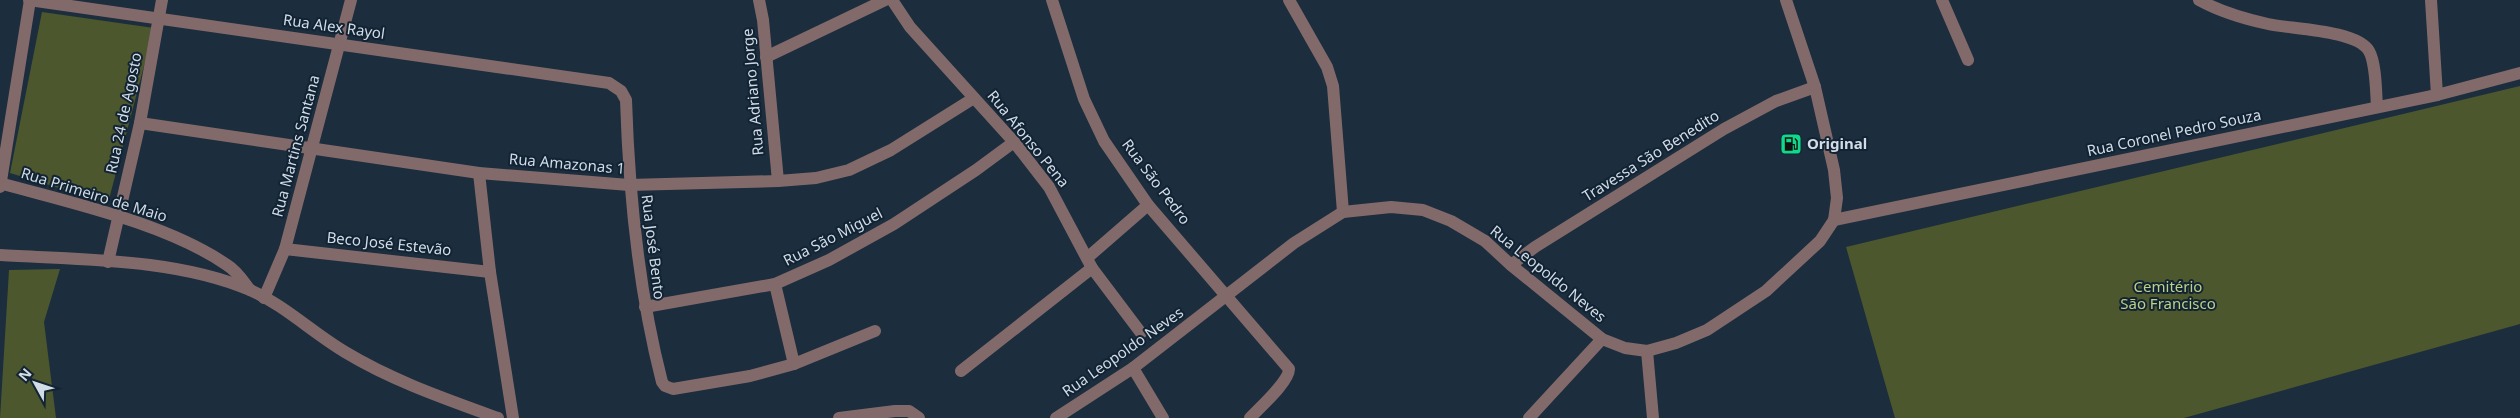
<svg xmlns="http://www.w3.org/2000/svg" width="2520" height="418" font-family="'Noto Sans',sans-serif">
	<rect width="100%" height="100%" fill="#1c2d3d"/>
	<!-- green -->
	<g fill="#4c572e">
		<path d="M42 12 154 28 108 203 10 173Z"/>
		<path d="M2520 86V324L2184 418H1895L1846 247Z"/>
		<path d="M60 269 44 322 56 418H0L9 270Z"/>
	</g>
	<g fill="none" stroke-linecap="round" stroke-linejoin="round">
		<!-- minor -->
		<g stroke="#826a6b" stroke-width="12">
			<path d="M29 0 609 83 621 91 626 100C629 195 638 289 662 382L665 386 673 389 750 376 794 364 875 331"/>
			<path d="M759 0 763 20 778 181"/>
			<path d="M892 0 910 27 1014 142 1049 187 1092 268 1141 333"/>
			<path d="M1052 0 1084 99 1104 141 1148 205 1289 369C1289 382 1259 408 1250 418"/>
			<path d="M1289 0 1327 67 1333 86 1343 212"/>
			<path d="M1942 0 1968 60"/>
			<path d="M2199 0C2219 11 2245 19 2268 24 2291 29 2357 30 2369 51 2376 63 2376 92 2377 107"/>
			<path d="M2431 0 2437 95"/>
			<path d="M766 57 885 0"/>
			<path d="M140 123 479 173 629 185 778 181 816 178 849 170 891 150 974 98"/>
			<path d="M479 173 490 272 513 418"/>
			<path d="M0 183C71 203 166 223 227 265 237 271 243 281 250 290"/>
			<path d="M0 187 30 0"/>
			<path d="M1834 220 2437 95 2520 73"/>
			<path d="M285 249 490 272"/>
			<path d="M0 255C80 260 175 258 250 290 284 305 313 333 345 352 393 381 446 399 498 418"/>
			<path d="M1087 258 1148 205"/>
			<path d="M108 262 140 123 162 0"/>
			<path d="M1511 265 1535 247 1724 129 1776 101 1815 87"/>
			<path d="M775 284 794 364"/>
			<path d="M264 298 285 249 351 0"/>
			<path d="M645 307 775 284 829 260 894 224 976 170 1014 142"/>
			<path d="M1647 351 1653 418"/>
			<path d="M1133 368 1163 418"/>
			<path d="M961 371 1092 268"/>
			<path d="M839 418 895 411H909L919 418"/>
			<path d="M1056 418 1133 368 1294 243 1343 212 1391 207 1423 210 1451 221 1485 241 1511 265 1602 339 1625 348 1647 351 1676 343 1707 330 1766 291 1820 241 1834 220 1837 198 1834 170 1815 87 1786 0"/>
			<path d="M1529 418 1602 339"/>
		</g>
	</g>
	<!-- icons -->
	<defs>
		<g id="fuel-square" transform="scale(1.125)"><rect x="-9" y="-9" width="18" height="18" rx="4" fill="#0fd98a" stroke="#122333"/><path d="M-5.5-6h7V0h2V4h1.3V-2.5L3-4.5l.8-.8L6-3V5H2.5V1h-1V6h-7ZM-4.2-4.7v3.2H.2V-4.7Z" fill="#111"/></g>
	</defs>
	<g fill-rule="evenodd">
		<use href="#fuel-square" x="1791" y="144"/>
	</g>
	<g text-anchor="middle" stroke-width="4" stroke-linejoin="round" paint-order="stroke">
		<!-- street labels -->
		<g font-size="15" fill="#d1dce7" stroke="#122333">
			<text transform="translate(334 27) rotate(8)" y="5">Rua Alex Rayol</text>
			<text transform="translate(753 92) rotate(-95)" y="5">Rua Adriano Jorge</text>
			<text transform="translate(124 113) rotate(-78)" y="5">Rua 24 de Agosto</text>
			<text transform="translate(2174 133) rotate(-12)" y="5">Rua Coronel Pedro Souza</text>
			<text transform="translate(1028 139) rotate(51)" y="5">Rua Afonso Pena</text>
			<text transform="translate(296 146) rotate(-75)" y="5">Rua Martins Santana</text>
			<text transform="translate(1651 156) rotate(-32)" y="5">Travessa São Benedito</text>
			<text transform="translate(567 164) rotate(5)" y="5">Rua Amazonas 1</text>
			<text transform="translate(1156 182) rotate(53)" y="5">Rua São Pedro</text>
			<text transform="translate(94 195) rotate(17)" y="5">Rua Primeiro de Maio</text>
			<text transform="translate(833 237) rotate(-27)" y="5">Rua São Miguel</text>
			<text transform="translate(389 244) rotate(6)" y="5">Beco José Estevão</text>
			<text transform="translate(653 247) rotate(83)" y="5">Rua José Bento</text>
			<text transform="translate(1548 274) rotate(39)" y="5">Rua Leopoldo Neves</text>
			<text transform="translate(1123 352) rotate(-35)" y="5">Rua Leopoldo Neves</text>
		</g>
		<!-- poi labels -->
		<g font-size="15" font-weight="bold" fill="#d1dce7" stroke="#122333" text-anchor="start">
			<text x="1807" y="149">Original</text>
		</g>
		<!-- park labels -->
		<g font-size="15" fill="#bcd087" stroke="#122333">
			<text x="2168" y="292">Cemitério<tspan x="2168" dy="17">São Francisco</tspan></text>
		</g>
	</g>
	<!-- north arrow -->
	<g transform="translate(35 383) rotate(310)" stroke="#122333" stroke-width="4" paint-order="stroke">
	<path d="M0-4L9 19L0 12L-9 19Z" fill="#d1dce7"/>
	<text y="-8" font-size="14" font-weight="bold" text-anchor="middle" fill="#d1dce7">N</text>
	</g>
</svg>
